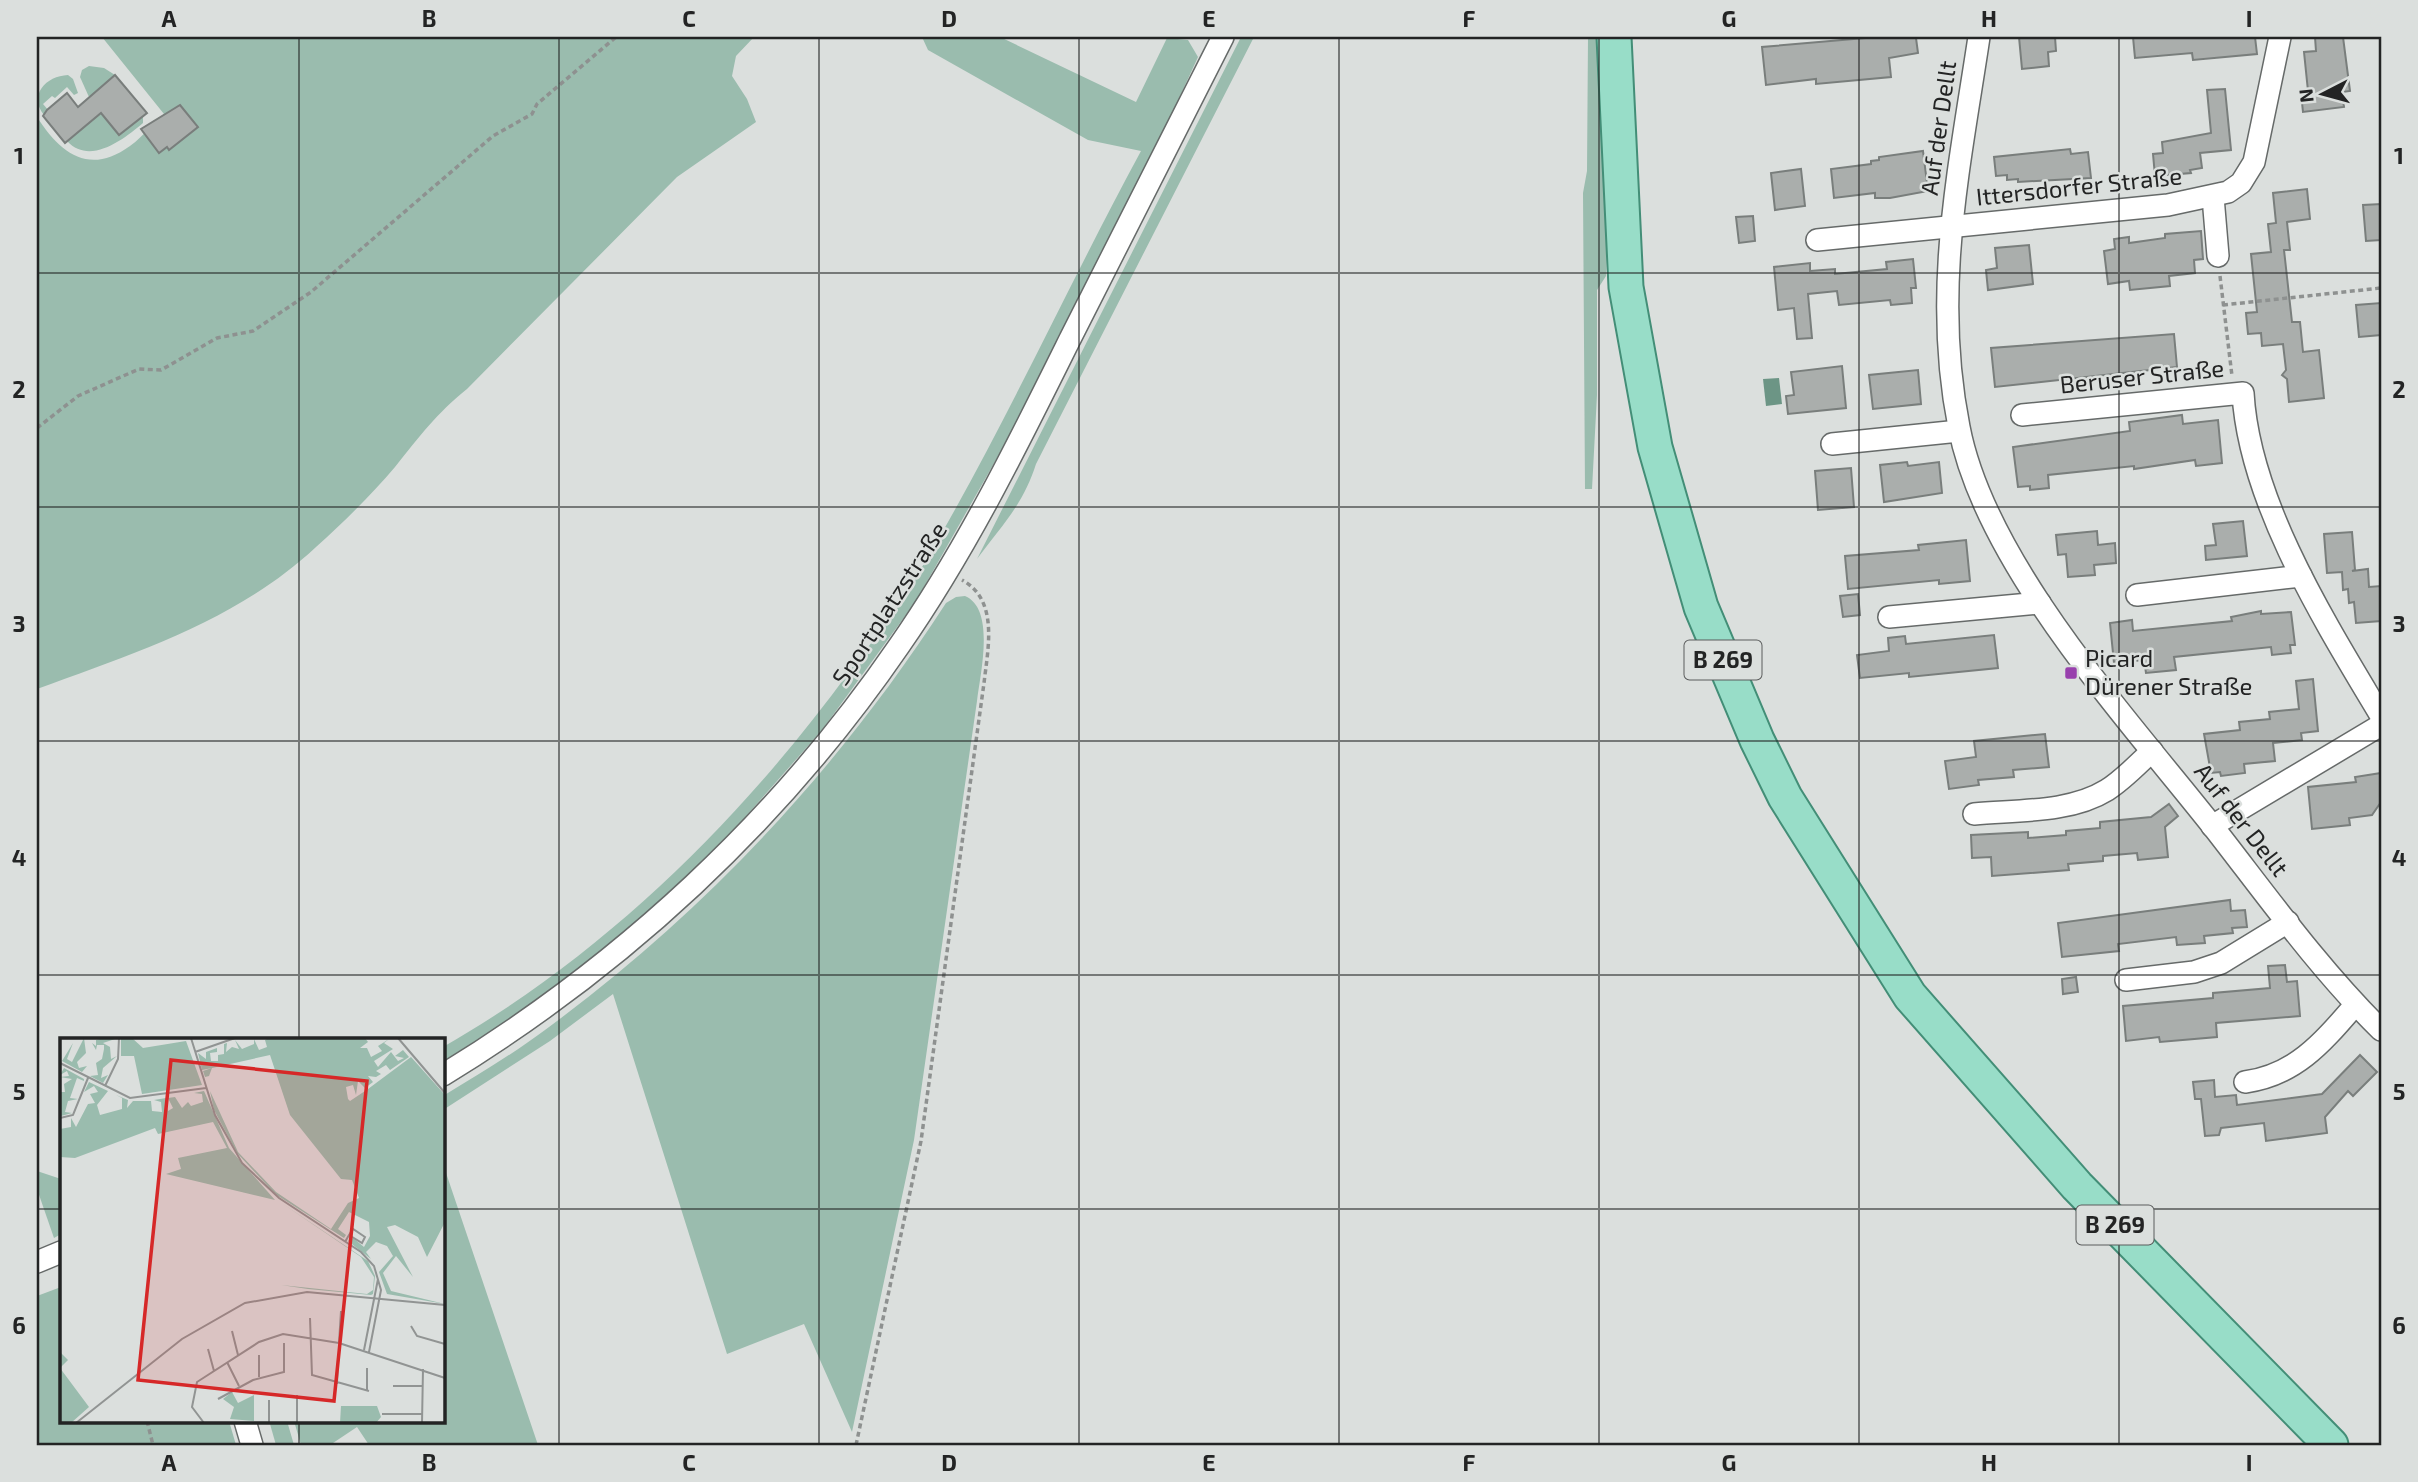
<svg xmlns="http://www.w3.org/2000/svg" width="2418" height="1482" font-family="'Exo 2',sans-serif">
	<rect width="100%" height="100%" fill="#dbdfdd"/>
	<!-- green -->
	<g fill="#9abcae">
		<path d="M102 37H754L736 56 732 76 747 99 756 122 677 177 467 389C437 413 419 437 395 467 371 495 343 523 316 547 238 620 135 653 37 689V117C60 153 89 176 130 146 145 135 151 124 164 114Z"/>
		<path d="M922 37H1000L1136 102 1167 38 1188 40 1198 57 1153 155 1027 405 916 601 822 730 718 848 643 920 540 1000 443 1062V1047C604 955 740 821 849 672 868 646 891 620 907 592 994 450 1062 297 1141 151L1088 140 928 50Z"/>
		<path d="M1241 37H1254L1036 464C1023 505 1002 525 977 559Z"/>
		<path d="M1588 37H1604L1607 242 1606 276 1597 290V395L1592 489H1585L1583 193 1587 171Z"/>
		<path d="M89 66 104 68 115 75 89 97 80 77 82 70Z"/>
		<path d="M68 75 73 79 78 93 74 95 67 87 55 98 52 96 43 104 49 111 44 115C28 95 46 76 68 75Z"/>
		<path d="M101 113 119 135 143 116V123C124 139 90 166 67 141Z"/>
		<path d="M965 596C996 609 980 675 977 701L914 1140 852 1432 804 1324 727 1354 613 994 550 1041 443 1110V1096C477 1075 513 1054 545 1030 705 912 838 770 946 603L956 597Z"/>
		<path d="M443 1164 538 1445H369L357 1427 330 1445H301L294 1421H443Z"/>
		<path d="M37 1171 61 1179V1234L54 1238 37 1189Z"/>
		<path d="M61 1287V1421H229L236 1445H37V1296Z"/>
		<path d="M275 1421H287L294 1445H276L270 1424Z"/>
	</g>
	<!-- water -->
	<path fill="#6c9585" d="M1779 378 1782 404 1766 406 1763 379Z"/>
	<!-- building -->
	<g fill="#aaaeac" stroke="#797e7c" stroke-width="2">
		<path d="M1877 37 1916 38 1918 53 1889 58 1891 77 1816 84V79L1766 85 1762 47Z"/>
		<path d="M2019 37H2055L2056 51 2048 52 2049 66 2022 69Z"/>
		<path d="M2133 37H2255L2257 54 2193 60 2192 53 2135 58Z"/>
		<path d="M2315 37H2343L2350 91 2342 92 2344 107 2303 112 2301 93 2308 91 2304 52 2316 51Z"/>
		<path d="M115 75 147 113 119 135 101 113 65 143 43 116 47 110 67 93 78 107Z"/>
		<path d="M2225 89 2231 150 2200 153 2202 168 2190 170 2191 173 2155 176 2153 154 2163 153 2162 142 2211 133 2207 90Z"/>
		<path d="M180 105 198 127 169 150 167 147 159 153 141 129Z"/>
		<path d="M2070 149 2071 154 2088 152 2091 178 2018 182V179L2007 180V175L1996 176 1994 157Z"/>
		<path d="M1923 151 1928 191 1890 198H1875V193L1834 198 1831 169 1871 164V161L1879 160V157Z"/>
		<path d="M1801 169 1805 206 1775 210 1771 173Z"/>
		<path d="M2307 189 2310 219 2287 222 2290 250H2284L2292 322H2300L2303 352 2319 350 2324 398 2289 402 2287 379 2282 375 2286 370 2283 344 2262 346 2261 333 2248 334 2246 313 2257 312 2251 254 2271 252 2268 224 2276 223 2273 193Z"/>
		<path d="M2381 204V240L2366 241 2363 205Z"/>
		<path d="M1753 216 1755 241 1739 243 1736 217Z"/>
		<path d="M2201 231 2203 259 2194 260 2195 273 2169 276 2170 286 2130 290 2129 281 2108 284 2104 251 2115 249 2114 239 2129 237V243L2165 238V234Z"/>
		<path d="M2029 245 2033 284 1988 290 1986 270 1997 268 1995 248Z"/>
		<path d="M1913 259 1916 288H1911L1912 303 1891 305 1890 300 1839 305 1837 291 1808 294 1812 338 1797 339 1794 308 1778 310 1774 267 1810 263V271L1835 269V274L1887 269 1886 262Z"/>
		<path d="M2381 303V335L2359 337 2356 305Z"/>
		<path d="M2174 334 2177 367 1995 387 1991 348Z"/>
		<path d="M1842 366 1846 408 1788 414 1786 396 1794 395 1791 372Z"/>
		<path d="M1918 370 1921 404 1873 409 1869 375Z"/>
		<path d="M2182 415 2183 424 2218 420 2222 463 2196 466 2195 460 2134 469V466L2048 475 2049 488 2030 490V486L2018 487 2013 447 2130 431 2129 422Z"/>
		<path d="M1907 462 1908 466 1939 462 1942 493 1884 502 1880 465Z"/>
		<path d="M1851 468 1854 507 1818 510 1815 471Z"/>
		<path d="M2243 521 2247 556 2206 560 2205 546 2216 545 2213 524Z"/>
		<path d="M2097 531 2098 545 2115 543 2116 563 2094 565 2095 575 2068 577 2066 554 2058 555 2056 535Z"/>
		<path d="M2352 532 2355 570 2352 571 2368 569 2369 587 2381 586V621L2356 623 2354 602 2349 603 2348 589 2343 590 2342 572 2327 573 2324 534Z"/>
		<path d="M1966 540 1970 581 1939 584V580L1848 589 1845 556 1919 550 1918 545Z"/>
		<path d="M1858 594 1860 615 1843 617 1840 596Z"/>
		<path d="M2261 611V614L2291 612 2295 645H2290L2291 653 2272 655 2271 647 2174 657 2176 670 2146 673 2144 660 2114 663 2110 623 2132 620 2133 631 2232 621 2231 617Z"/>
		<path d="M1994 635 1998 668 1909 677V673L1860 678 1857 655 1889 651 1888 638 1905 636 1906 644Z"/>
		<path d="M2313 679 2318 731 2301 733 2302 740 2273 743 2275 761 2244 764 2245 773 2221 776 2220 772 2211 773 2204 734 2240 730 2239 722 2270 719 2269 712 2299 709 2296 681Z"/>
		<path d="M2045 734 2049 767 2013 770 2014 777 1978 780 1979 785 1949 789 1945 761 1976 757 1974 741Z"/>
		<path d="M2381 773V802L2372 815 2349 818 2350 825 2312 829 2308 787 2356 782 2355 777Z"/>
		<path d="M2169 804 2178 816 2165 827 2168 857 2138 860 2137 853 2103 856V861L2068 864 2069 870 1992 876 1991 857 1972 858 1971 835 2028 832V838L2066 835V831L2100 828V822L2151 817Z"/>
		<path d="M2230 900 2231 911 2245 910 2247 927 2232 928 2233 933 2204 936 2205 943 2177 945 2176 937 2118 944 2119 951 2062 957 2058 923Z"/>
		<path d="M2285 965 2287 982 2297 981 2300 1016 2216 1023 2217 1037 2160 1042 2159 1037 2126 1041 2123 1006 2213 998V993L2270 988 2268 966Z"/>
		<path d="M2076 977 2078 992 2063 994 2062 979Z"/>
		<path d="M2360 1055 2377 1072 2353 1096 2348 1091 2325 1117 2327 1133 2266 1141 2264 1123 2221 1128 2219 1135 2205 1136 2201 1099H2195L2193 1082 2214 1080 2215 1097 2236 1095 2237 1105 2322 1094Z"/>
	</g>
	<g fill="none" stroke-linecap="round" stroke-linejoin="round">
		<!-- minor casing -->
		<g stroke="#666a69" stroke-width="24">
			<g id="minor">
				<path d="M1979 37C1959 170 1932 292 1959 427 1985 564 2128 719 2214 828 2267 896 2319 969 2381 1030"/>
				<path d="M2213 197 2218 256"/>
				<path d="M1817 240 2168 205 2228 192 2241 183 2254 162 2280 37"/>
				<path d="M2022 415 2243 393C2249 502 2326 624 2381 716"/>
				<path d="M1832 444 1959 431"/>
				<path d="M2137 595 2301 576"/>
				<path d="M1889 617 2040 603"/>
				<path d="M1974 814C2017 810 2070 813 2107 790 2123 780 2138 764 2152 751"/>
				<path d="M2212 826 2381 725"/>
				<path d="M2126 980 2194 972 2221 963 2288 922"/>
				<path d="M443 1075C623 965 779 821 899 646 966 550 1018 444 1070 339 1121 238 1172 137 1223 37"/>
				<path d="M2245 1082C2296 1075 2323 1042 2355 1005"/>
				<path d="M37 1262 61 1252"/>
				<path d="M245 1421 252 1445"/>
			</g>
		</g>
		<!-- primary casing -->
		<g stroke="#438e77" stroke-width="37">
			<path id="primary" d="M1614 37 1626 287 1655 447 1701 607 1757 740 1785 797 1910 996 2077 1186 2331 1445"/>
		</g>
		<!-- path -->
		<g stroke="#8e9190" stroke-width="3.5" stroke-dasharray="5 3.5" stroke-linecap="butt">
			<path d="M2220 276 2232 376"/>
			<path d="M2223 305 2381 288"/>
			<path d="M37 428 78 396 139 369 161 370 217 338 253 331 311 292 493 136 532 114 537 104 616 37"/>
			<path d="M147 1421 153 1445"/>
			<path d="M856 1445 921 1141 984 683C988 648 999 600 962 580"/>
		</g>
		<!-- minor -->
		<use href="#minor" stroke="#fff" stroke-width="21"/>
		<!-- primary -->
		<use href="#primary" stroke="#98ddc8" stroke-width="33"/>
	</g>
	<!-- grid -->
	<path fill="none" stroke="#232424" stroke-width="2" stroke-opacity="0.55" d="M299 37V1039M559 37V1445M819 37V1445M1079 37V1445M1339 37V1445M1599 37V1445M1859 37V1445M2119 37V1445M37 273H2381M37 507H2381M37 741H2381M37 975H2381M37 1209H61M443 1209H2381M299 1421V1445"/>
	<!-- markers -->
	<rect fill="#9840ad" stroke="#dbdfdd" stroke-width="2.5" x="2064" y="666" width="14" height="14" rx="3.5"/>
	<g text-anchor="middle" stroke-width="5" stroke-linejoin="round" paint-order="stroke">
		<!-- shield labels -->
		<g fill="#dbdfdd" stroke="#5a5c5c" stroke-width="2">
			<rect x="1684.5" y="640.5" width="77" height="39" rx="5"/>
			<rect x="2076.5" y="1205.5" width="77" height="39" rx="5"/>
		</g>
		<g font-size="23" font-weight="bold" fill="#232424">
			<text x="1723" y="668">B 269</text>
			<text x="2115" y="1233">B 269</text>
		</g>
		<!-- street labels -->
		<g font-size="24" fill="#232424" stroke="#dbdfdd">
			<text transform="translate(1939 128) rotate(-82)" y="8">Auf der Dellt</text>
			<text transform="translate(2079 187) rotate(-6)" y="8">Ittersdorfer Straße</text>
			<text transform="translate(2142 377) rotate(-6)" y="8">Beruser Straße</text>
			<text transform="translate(890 604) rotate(-57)" y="8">Sportplatzstraße</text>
			<text transform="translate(2241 820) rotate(52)" y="8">Auf der Dellt</text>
		</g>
		<!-- poi labels -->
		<g font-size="24" fill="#232424" stroke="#dbdfdd" text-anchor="start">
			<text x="2085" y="667">Picard<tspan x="2085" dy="28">Dürener Straße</tspan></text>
		</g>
	</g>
	<!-- overview -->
	<g transform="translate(60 1038)">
		<rect width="385" height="385" fill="#dbdfdd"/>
		<path d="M24 0 26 15 17 24 19 30 27 28 22 34 2 23 13 5 7 21 12 24ZM45 0H58L43 5 50 9 51 21 57 18 43 30 41 40 48 37 43 45 30 38 38 37 36 25 42 21 44 11V7H37L36 12 32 5 36 8V2ZM61 0H72L83 10 126 3 142 47 82 56 74 18H61ZM209 0H305L308 4 300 10H307L311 19 322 13 318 8 329 1 324 5 333 11 314 23 318 29 331 14 338 23 344 20 335 18 343 12 349 19 330 32 326 27 316 33 321 36 316 39 308 38 313 44 305 50 298 43 296 57 293 47 286 49 288 61 290 63 308 51 351 19 385 57V184L367 219 358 199 335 187 327 189 353 239 336 218 323 235 331 253 385 266 327 256 319 234 333 218 327 208 316 204 306 214 311 221 288 203 293 200 304 209 310 198 309 184 289 174 278 191 286 197 284 200 215 156 177 115 154 72 150 53 178 114 216 154 271 191 288 165 299 160 292 142 281 141 230 77 210 17 152 30 149 38 145 39 143 33 152 30 142 32 138 15 146 21V14L157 10V14L150 15 151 23H158V17L164 16V6L167 5 166 14 172 9 179 11 175 2 182 11 194 6V1L199 12 207 9 205 2ZM4 30 24 41V43L17 40 10 60 18 61 8 63 5 74 12 75 1 78 0 54H5L4 46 12 41 0 39 9 38 7 33 0 37ZM29 44 48 53 37 67 40 77 62 71V60L56 57 68 62 67 70 73 63H91L92 73 102 74 101 64 94 62 106 60 108 73 113 70 108 60 115 59 122 70 128 64 131 68 143 64 142 56 134 55 144 53 169 110 215 162 106 136 121 131 118 120 167 110 153 84 98 96 95 90 15 120 0 119V91L11 89V80L16 89 28 66 35 65 30 56 38 54 34 48 24 54ZM220 164 308 223 315 238 313 256 311 257 248 251 221 247 307 256 313 252 314 239 301 219ZM0 314 8 322 0 330 29 369 11 385H0ZM172 354 178 365 194 357V383L170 381 174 369 163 361ZM281 368H317L321 379 316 385H280Z" fill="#9abcae"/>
		<path fill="none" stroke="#919493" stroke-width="2" d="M131 0 155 77 182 125 219 160 301 214 314 228 321 252 309 314M338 0 385 55M135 14 175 0M0 25 70 60 146 50M45 48 58 21 59 0M0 80 13 77 28 40M285 204 289 197 293 191 305 199 302 205 289 197M250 280 252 337 309 353M351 288 357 298 385 306M172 293 178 317M279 305 281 273M148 311 154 333M304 312 318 241M199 317V339M167 324 179 348M277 346 278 321M333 348H363M307 353V330M158 361 193 342 224 334V305M322 376H363M16 385 122 301 185 265 247 254 385 267M144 385 132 369 137 344 199 304 223 296 279 305 385 340M209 385V362M237 385V357M362 385 363 331"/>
		<path fill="#d62828" fill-opacity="0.15" stroke="#d62828" stroke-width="3.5" d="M111 22 307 43 274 363 78 342Z"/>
		<rect width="385" height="385" fill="none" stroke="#232424" stroke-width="3.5"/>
	</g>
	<!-- border -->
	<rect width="2418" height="1482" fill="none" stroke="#dbdfdd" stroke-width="77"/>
	<!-- north arrow -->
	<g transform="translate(2323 94) rotate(264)" stroke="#dbdfdd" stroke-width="5" paint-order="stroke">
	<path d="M0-5L12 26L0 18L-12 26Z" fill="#232424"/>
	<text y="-10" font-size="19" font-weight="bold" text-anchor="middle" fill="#232424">N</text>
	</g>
	<rect x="38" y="38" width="2342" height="1406" fill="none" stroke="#232424" stroke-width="2.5"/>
	<g font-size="23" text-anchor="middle" font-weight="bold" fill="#232424">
		<text x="169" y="27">A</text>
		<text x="429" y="27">B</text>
		<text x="689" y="27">C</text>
		<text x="949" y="27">D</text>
		<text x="1209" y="27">E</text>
		<text x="1469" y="27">F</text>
		<text x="1729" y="27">G</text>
		<text x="1989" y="27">H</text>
		<text x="2249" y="27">I</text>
		<text x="19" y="164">1</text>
		<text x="2399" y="164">1</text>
		<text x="19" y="398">2</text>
		<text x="2399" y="398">2</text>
		<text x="19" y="632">3</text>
		<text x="2399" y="632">3</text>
		<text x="19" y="866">4</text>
		<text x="2399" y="866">4</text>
		<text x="19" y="1100">5</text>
		<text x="2399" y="1100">5</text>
		<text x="19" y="1334">6</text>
		<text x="2399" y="1334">6</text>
		<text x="169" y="1471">A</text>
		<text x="429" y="1471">B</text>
		<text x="689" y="1471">C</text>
		<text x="949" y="1471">D</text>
		<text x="1209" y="1471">E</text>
		<text x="1469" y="1471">F</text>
		<text x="1729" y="1471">G</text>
		<text x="1989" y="1471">H</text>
		<text x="2249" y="1471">I</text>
	</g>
</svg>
